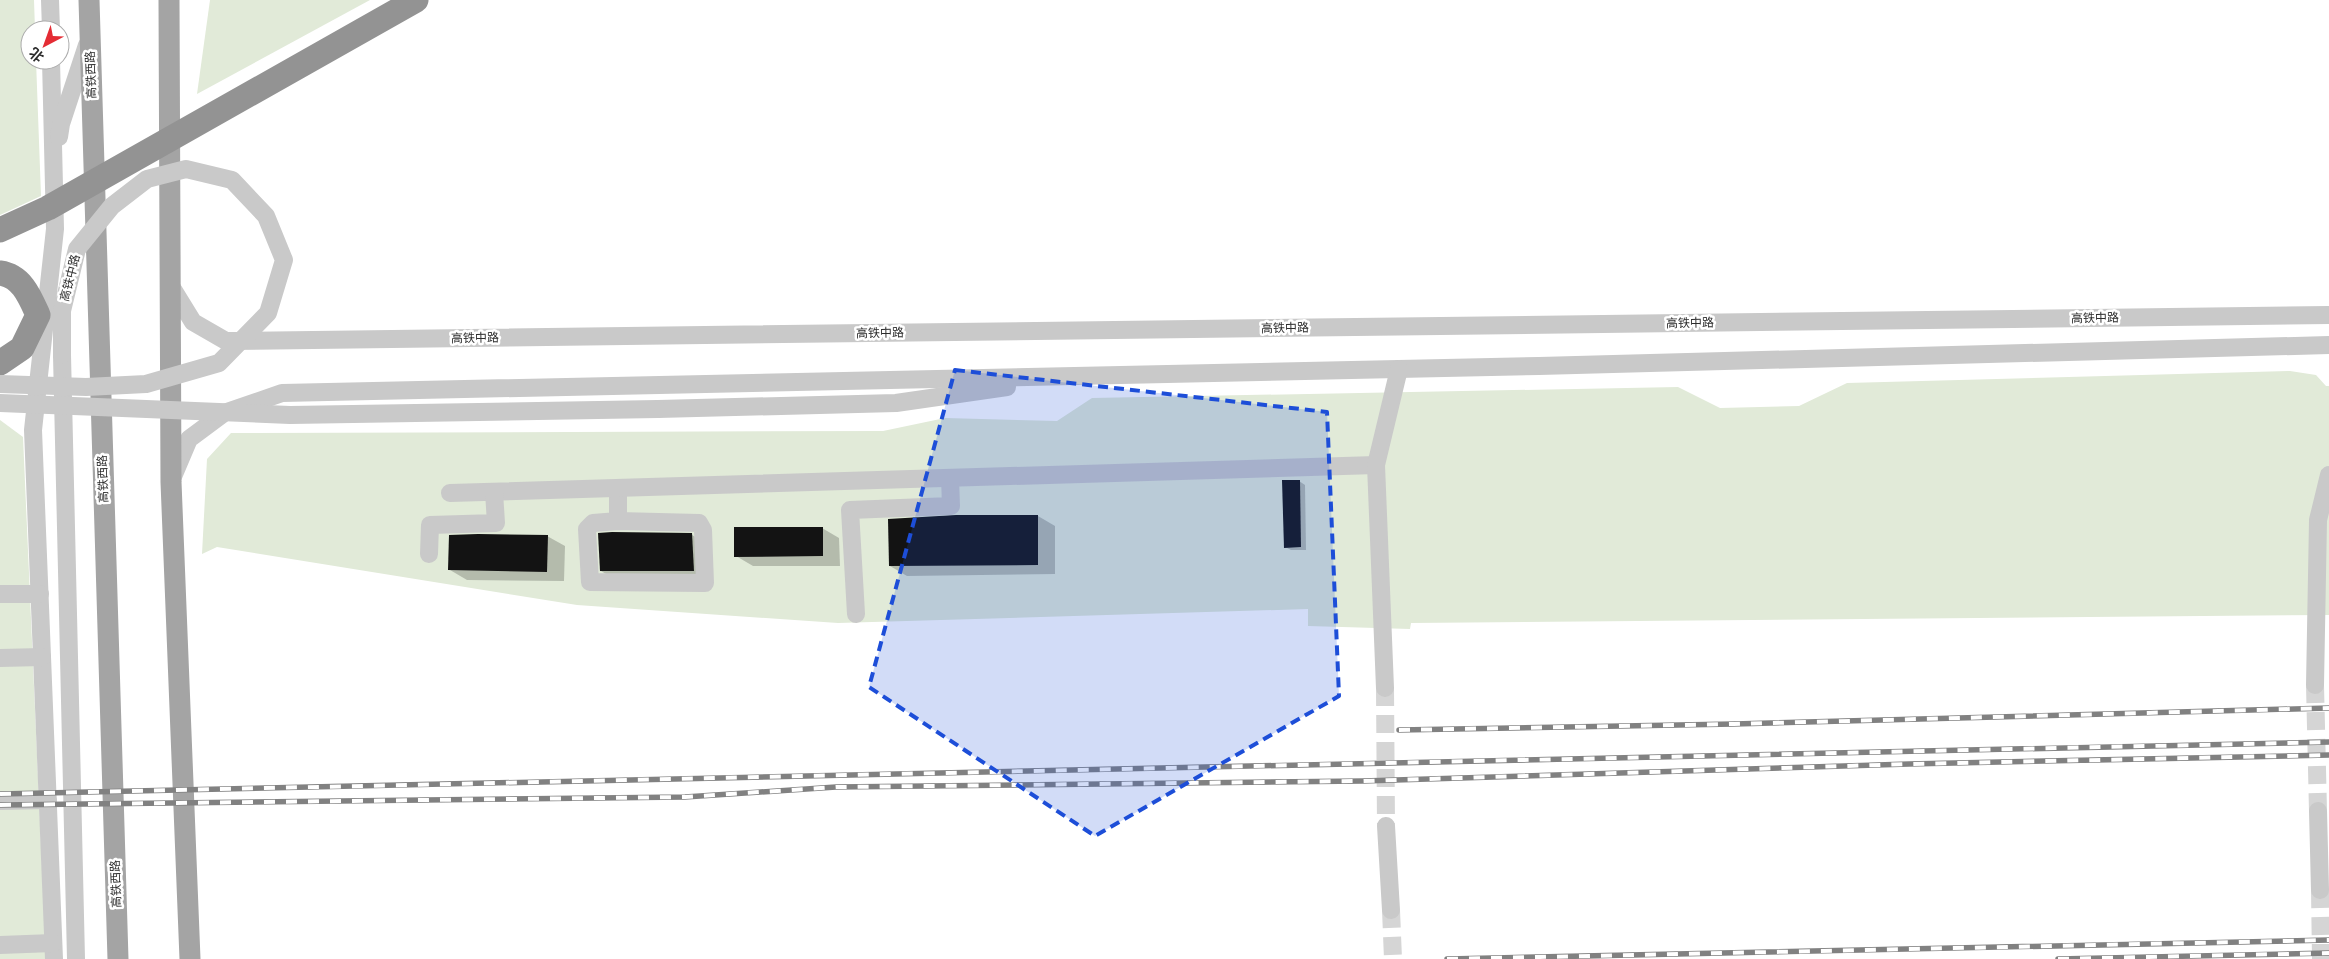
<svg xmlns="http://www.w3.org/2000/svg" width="2329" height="959" font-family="Helvetica,'Noto Sans SC',sans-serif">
	<rect width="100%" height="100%" fill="#fff"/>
	<!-- green -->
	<g fill="#e1ead8">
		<path d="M0 0H34L35 30H30V60H36L41 196 0 215Z"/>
		<path d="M210 0H370L197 94Z"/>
		<path d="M2290 371 2316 375 2326 386H2329V615L1411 623 1410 629 1308 626V609L838 623 577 605 217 547 202 554 207 459 231 433 883 431 945 418 1057 421 1092 398 1678 387 1720 408 1799 406 1847 383Z"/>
		<path d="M0 420 23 437 46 959H0Z"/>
	</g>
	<!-- shadow -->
	<g fill="#0003">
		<path d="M1299 481 1305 485 1306 550H1291L1285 547Z"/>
		<path d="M1038 516 1055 526V574L907 576 890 566Z"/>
		<path d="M822 528 839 538 840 566H753L736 556Z"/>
		<path d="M599 535H692L709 545 711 580 618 581 601 571Z"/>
		<path d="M547 536 565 546 564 581 467 580 450 570Z"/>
	</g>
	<!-- building -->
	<g fill="#131313">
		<path d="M1282 480H1300L1301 547 1284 548Z"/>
		<path d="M956 515H1038V565L889 566 888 519Z"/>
		<path d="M734 527H823V556L734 557Z"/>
		<path d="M612 532 692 533 694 571H600L598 533Z"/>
		<path d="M478 534 548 535 547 572 448 570 449 535Z"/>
	</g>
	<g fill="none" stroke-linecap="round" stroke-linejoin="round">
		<!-- minor-tunnel -->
		<g stroke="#d5d5d5" stroke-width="18" stroke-dasharray="18 9" stroke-linecap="butt">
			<path d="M2315 685 2318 811"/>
			<path d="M1385 688 1386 826"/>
			<path d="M2320 890 2321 959"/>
			<path d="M1391 910 1393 959"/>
		</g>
		<!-- minor -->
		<g stroke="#c9c9c9" stroke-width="18">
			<path d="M50 0 51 30"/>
			<path d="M51 60 55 229 33 430 54 959"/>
			<path d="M59 137 61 124 87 45"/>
			<path d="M169 283 193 322 226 341 2329 315"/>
			<path d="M62 355 76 959"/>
			<path d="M658 409 896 403 1007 387"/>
			<path d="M172 479 189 439 224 413 282 393 1539 366 2329 345"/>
			<path d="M618 488V521L593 523 587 529 590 582 705 583 703 530 699 523 618 521"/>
			<path d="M450 493 1376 465"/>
			<path d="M429 554 430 525 496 523 494 492"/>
			<path d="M0 594H40"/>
			<path d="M856 614 850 510 951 506 950 478"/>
			<path d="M0 658 42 657"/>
			<path d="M2315 685 2318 520 2329 475"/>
			<path d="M1385 688 1376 465 1399 369"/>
			<path d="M0 801 48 800"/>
			<path d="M2318 811 2320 890"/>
			<path d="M1386 826 1391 910"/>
			<path d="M0 945 53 943"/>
		</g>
		<!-- major -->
		<g stroke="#a4a4a4" stroke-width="21">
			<path d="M89 0 118 959"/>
			<path d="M169 0 171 482 190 959"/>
		</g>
		<!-- highway -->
		<path stroke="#939393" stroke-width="25" d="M0 273C22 276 30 297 38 315L22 348 0 363"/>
		<!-- rail casing -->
		<g stroke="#818181" stroke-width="5.5">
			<g id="rail">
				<path d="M1399 730 1734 724 2329 708"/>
				<path d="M0 794 2329 742"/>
				<path d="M0 805 685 797 836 787 1363 781 1909 764 2329 755"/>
				<path d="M1447 959 2329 940"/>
				<path d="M2058 959 2329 953"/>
			</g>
		</g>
		<!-- rail -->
		<use href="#rail" stroke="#fff" stroke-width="4" stroke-dasharray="11" stroke-linecap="butt"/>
		<!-- minor-bridge -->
		<g stroke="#c9c9c9" stroke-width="18">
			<path d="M0 384 86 387 146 384 219 363 268 313 284 260 266 216 232 180 186 169 147 179 112 206 77 249 62 311V355"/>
			<path d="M0 403 290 415 658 409"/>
		</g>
		<!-- highway-bridge -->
		<path stroke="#939393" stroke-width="25" d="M0 230 48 208 416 0"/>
	</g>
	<!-- marked area -->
	<path fill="#1d4ed8" fill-opacity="0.2" stroke="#1d4ed8" stroke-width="4" stroke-dasharray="10 6" stroke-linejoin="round" d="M955 370 1327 412 1339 696 1095 836 869 687Z"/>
	<g text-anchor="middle" stroke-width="5" stroke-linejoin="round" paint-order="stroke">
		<!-- street labels -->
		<g font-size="12" fill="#2c2c2c" stroke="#fff">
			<text transform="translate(91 75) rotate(-92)" y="4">高铁西路</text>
			<text transform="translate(70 278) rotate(-76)" y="4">高铁中路</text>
			<text transform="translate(2095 318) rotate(-1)" y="4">高铁中路</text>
			<text transform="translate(1690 323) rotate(-1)" y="4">高铁中路</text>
			<text transform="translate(1285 328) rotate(-1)" y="4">高铁中路</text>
			<text transform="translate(880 333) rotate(-1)" y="4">高铁中路</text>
			<text transform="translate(475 338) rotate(-1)" y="4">高铁中路</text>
			<text transform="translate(103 479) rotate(-92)" y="4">高铁西路</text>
			<text transform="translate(116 884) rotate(-92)" y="4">高铁西路</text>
		</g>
	</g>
	<!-- north arrow -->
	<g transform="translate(45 45) rotate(221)"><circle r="24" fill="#ffffff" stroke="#ababab"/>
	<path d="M0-4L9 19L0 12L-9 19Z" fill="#e42c34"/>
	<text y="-8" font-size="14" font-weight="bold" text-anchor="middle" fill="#2c2c2c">北</text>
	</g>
</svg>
